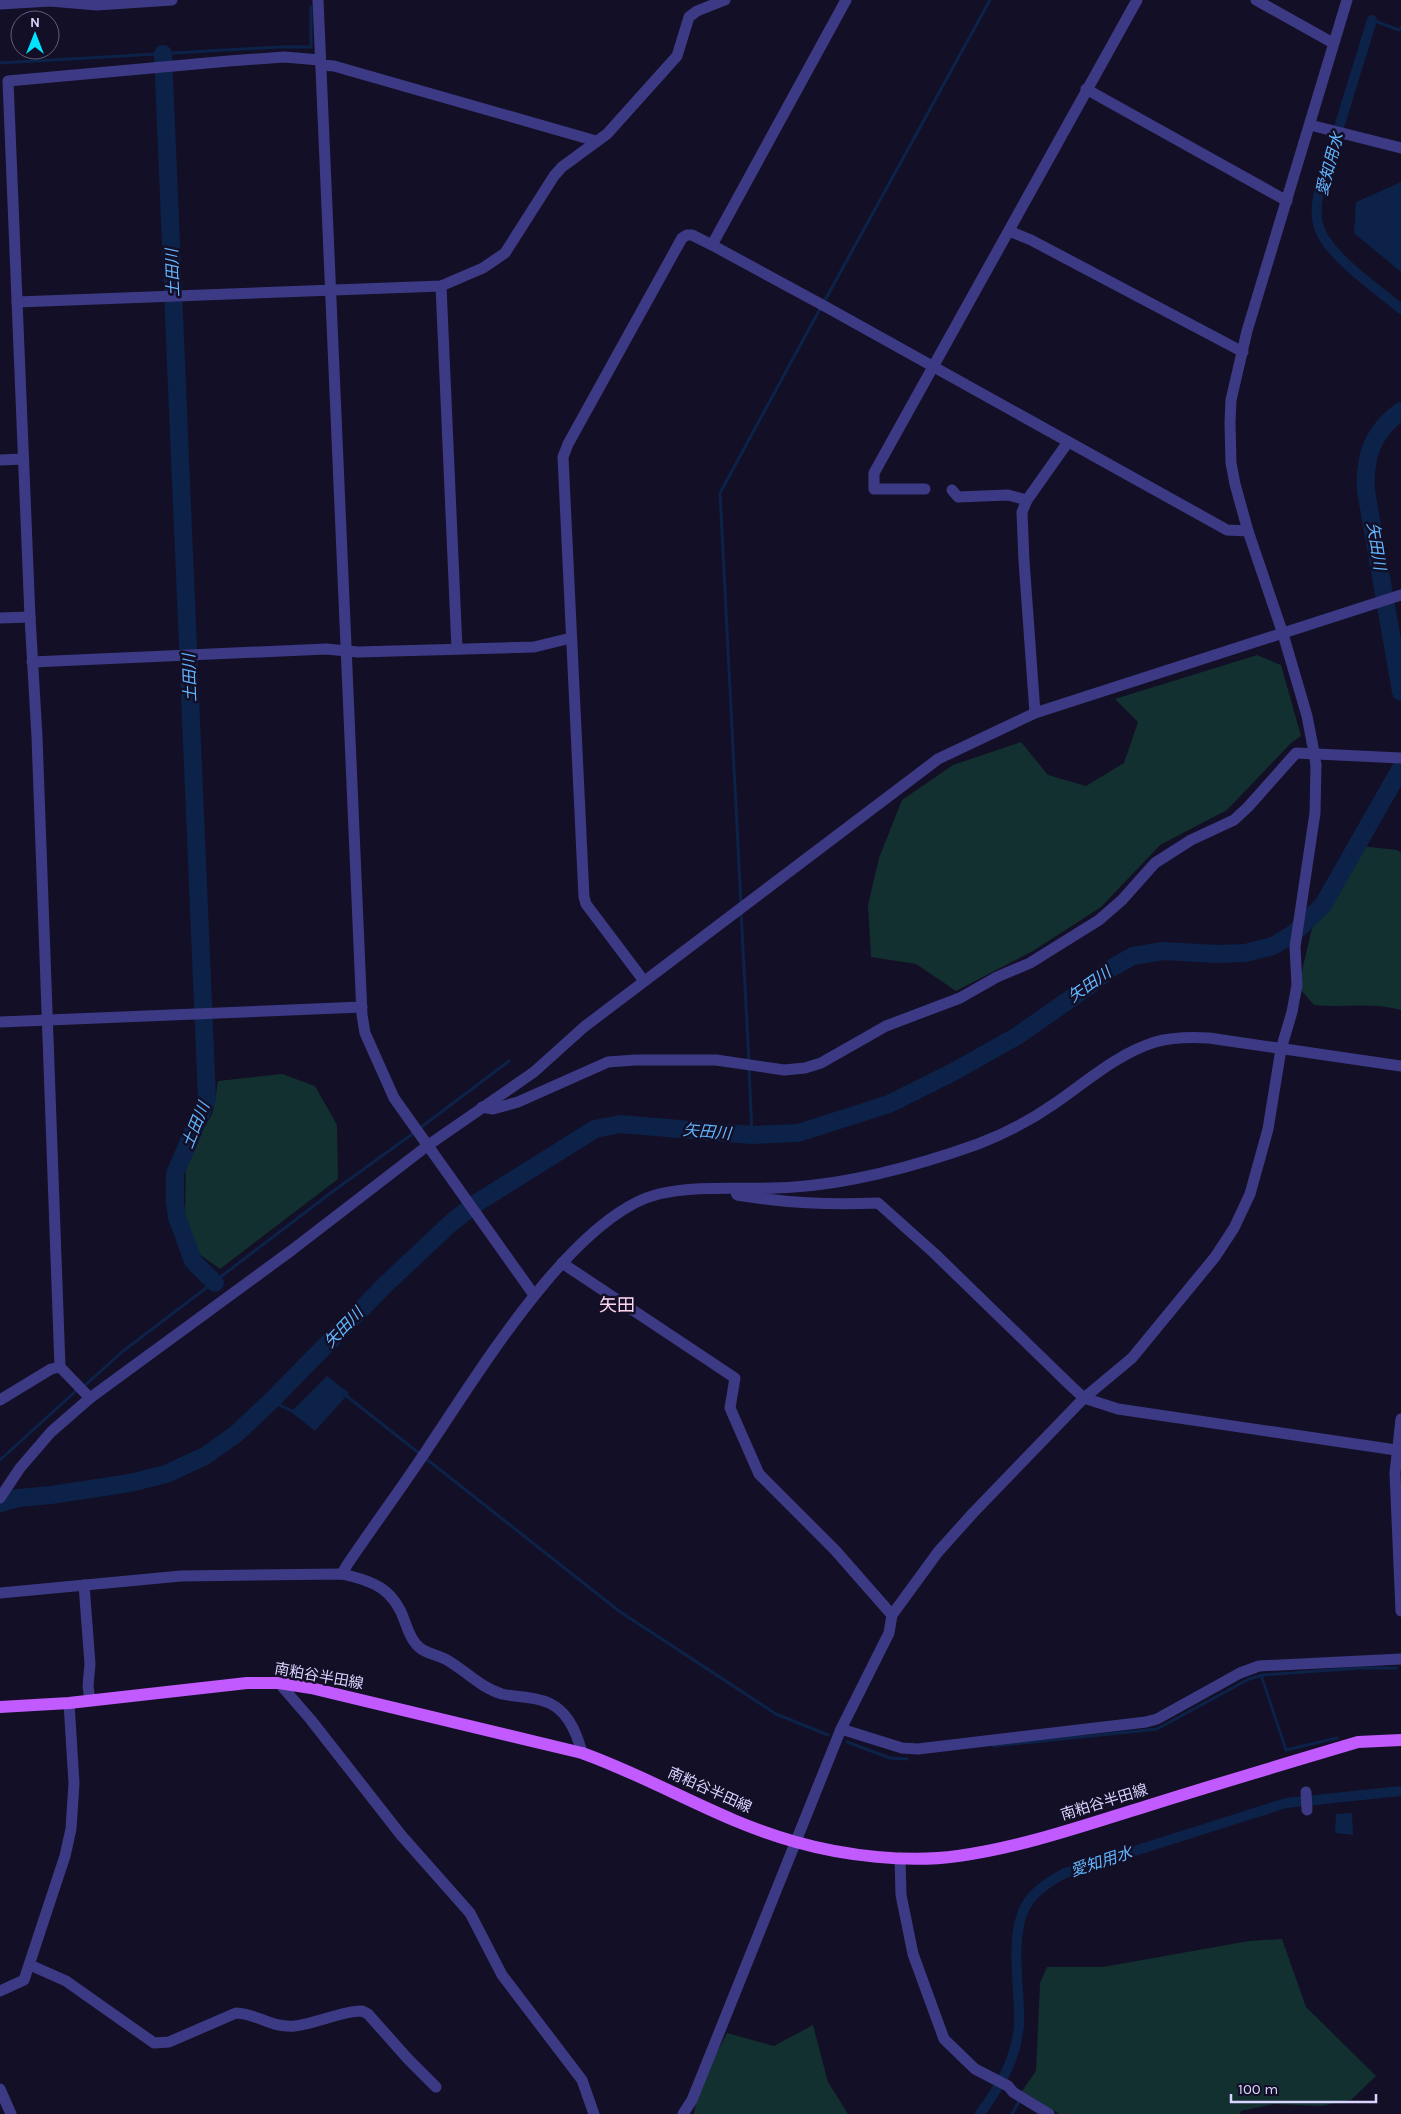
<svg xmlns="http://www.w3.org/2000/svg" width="1401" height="2114" font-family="Karla,'Noto Sans JP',sans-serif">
	<rect width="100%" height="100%" fill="#130f26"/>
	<!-- green -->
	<g fill="#12302f">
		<path d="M1257 655 1281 665 1301 736 1291 743 1227 810 1160 845 1101 907 1033 951 956 991 916 964 871 957 868 905 879 858 902 800 953 765 1021 742 1048 775 1086 786 1124 763 1138 722 1115 699Z"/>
		<path d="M1360 846 1397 850 1401 853V1010C1372 1002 1343 1008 1314 1005L1300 989 1302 971 1313 924 1337 892Z"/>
		<path d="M282 1074 315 1086 337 1125 338 1179 220 1269 195 1251 185 1218 186 1161 213 1112 218 1081Z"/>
		<path d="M1282 1939 1306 2007 1376 2076 1351 2100 1321 2106 1274 2104 1241 2111 1240 2114H1059L1022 2091 1036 2071 1040 1983 1047 1967H1103L1249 1941Z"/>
		<path d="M813 2025 828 2082 848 2114H694L699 2085 727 2033 774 2046Z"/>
	</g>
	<!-- water -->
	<g fill="#0c2248">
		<path d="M1401 182V272L1354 233 1356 202Z"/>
		<path d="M327 1376 349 1393 315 1431 291 1412Z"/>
		<path d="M1352 1813 1353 1835 1335 1833 1336 1814Z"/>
	</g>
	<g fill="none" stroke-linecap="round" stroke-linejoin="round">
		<!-- stream -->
		<g stroke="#0c2248" stroke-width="3">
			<path d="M1372 20 1399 30 1401 28"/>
			<path d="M0 63 280 47H311V7"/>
			<path d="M824 302 990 0"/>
			<path d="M741 905 720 493 821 307"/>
			<path d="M741 911 749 1062"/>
			<path d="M749 1068 752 1135"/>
			<path d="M420 1128 509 1061"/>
			<path d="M83 1387 122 1352 332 1192 415 1132"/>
			<path d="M344 1394 619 1611 776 1714 828 1735"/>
			<path d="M271 1401 294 1412"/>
			<path d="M0 1460 77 1390"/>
			<path d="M1261 1675 1286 1750 1337 1738"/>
			<path d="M847 1742 890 1758 907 1759"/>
			<path d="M994 1746 1157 1729 1249 1679 1263 1675 1360 1668H1396"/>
			<path d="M1012 2114 1019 2101"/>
		</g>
		<!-- canal -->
		<g stroke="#0c2248" stroke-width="10">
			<path d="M1372 20 1319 192C1316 205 1315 218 1320 230 1330 257 1379 290 1401 309"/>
			<path d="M980 2114C1000 2086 1016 2060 1019 2025 1021 1988 1006 1929 1031 1898 1040 1887 1052 1880 1065 1873L1286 1803 1401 1791"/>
		</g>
		<!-- river -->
		<g stroke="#0c2248" stroke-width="18">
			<path d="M163 54 207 1099 175 1174V1202L177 1217 193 1261 215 1283"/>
			<path d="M1401 411C1372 432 1364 457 1366 491L1401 692"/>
			<path d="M0 1503 18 1498 51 1495 130 1483 166 1474 205 1456 236 1434 271 1401 386 1284 452 1222 478 1202 595 1129 620 1124 752 1135 798 1133 889 1104 955 1071 1017 1036 1086 988 1110 969 1133 956 1163 951 1218 954 1245 953 1273 946 1293 934 1323 905 1401 768"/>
		</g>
		<!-- minor -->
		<g stroke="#3d3a85" stroke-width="11">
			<path d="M318 0 362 1015 365 1033 394 1098 534 1295"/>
			<path d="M1256 0 1333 43"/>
			<path d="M0 4 50 1 97 5 172 0"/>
			<path d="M321 65 334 66 596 141"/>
			<path d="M1086 89 1287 201"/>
			<path d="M1310 125 1401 148"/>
			<path d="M1009 231 1031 240 1243 352"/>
			<path d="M712 245 846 0"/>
			<path d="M441 286 457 649"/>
			<path d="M17 302 441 286 483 268 505 253 554 176 562 167 607 134 677 56 689 17 697 11 725 0"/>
			<path d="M0 460 23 459"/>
			<path d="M925 489H874V473L1137 0"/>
			<path d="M952 490 958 497 1008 495 1027 500"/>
			<path d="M0 618 30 617"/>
			<path d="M32 662 326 649 358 652 534 647 571 638"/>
			<path d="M1035 713 1024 561 1022 512 1027 500 1068 442"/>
			<path d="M1312 742 1307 716 1283 634 1248 531 1235 484 1231 463 1230 422 1231 400 1247 331 1347 0"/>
			<path d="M644 981 586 904 584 897 563 457 568 444 682 238 687 235H692L712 245 828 308 1227 530 1248 531"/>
			<path d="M0 1022 362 1007"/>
			<path d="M482 1107 493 1109 518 1102 608 1062 635 1060H716L784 1070 805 1068 821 1063 886 1026 960 998 997 977 1030 963 1099 920 1122 900 1155 863 1191 840 1234 820 1248 807 1296 753 1401 758"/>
			<path d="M735 1190 737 1195C787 1203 827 1205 878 1203L934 1253 1072 1387 1084 1398 1118 1409 1396 1450"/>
			<path d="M562 1263 735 1378 730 1408 759 1474 835 1550 892 1615"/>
			<path d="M90 1398 60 1367 37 737 30 617 8 81 229 61 284 57 320 60"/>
			<path d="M0 1400 51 1369 60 1367"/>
			<path d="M1401 1419 1395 1473 1401 1611"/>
			<path d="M0 1498 20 1468 51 1432 90 1398 292 1250 427 1146 534 1072 584 1027 938 759 1035 713 1401 595"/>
			<path d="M342 1574 347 1565C374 1525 403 1486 430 1445 478 1374 574 1214 659 1194 703 1184 750 1191 794 1187 853 1183 922 1164 978 1144 1004 1134 1031 1120 1054 1104 1086 1082 1117 1054 1155 1042 1173 1037 1191 1037 1209 1038L1401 1066"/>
			<path d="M84 1585 90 1664 88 1686 90 1700"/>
			<path d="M0 1593 181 1576 342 1574C374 1581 394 1589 405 1622 408 1631 412 1642 420 1648 427 1654 439 1655 447 1660 466 1671 481 1688 502 1694 514 1697 527 1696 540 1700 566 1706 576 1730 582 1753"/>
			<path d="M279 1683 311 1720 401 1835 470 1913 502 1975 582 2080 594 2114"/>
			<path d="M841 1729 902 1748 918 1749 1146 1722 1157 1719 1240 1673 1259 1666 1401 1659"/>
			<path d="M1306 1792 1307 1810"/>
			<path d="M900 1858 901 1895 913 1954 944 2039 975 2069 1008 2086 1013 2092 1049 2114"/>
			<path d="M30 1965 66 1981 154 2043 169 2042 236 2013C259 2014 270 2028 295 2026 315 2024 345 2010 362 2011L368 2014 408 2059 436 2087"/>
			<path d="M0 1991 24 1980 65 1856 71 1829 74 1783 69 1703"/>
			<path d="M0 2089 11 2114"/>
			<path d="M683 2114 692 2100 841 1729 889 1633 892 1615 938 1552 973 1513 1084 1398 1132 1358 1215 1257 1234 1228 1250 1194 1268 1129 1281 1049 1292 1012 1297 985 1295 947 1315 813 1316 765"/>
		</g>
		<!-- major -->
		<path stroke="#c25bff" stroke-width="12" d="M0 1707 69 1703 247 1683H279L311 1688 582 1753C655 1779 722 1822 796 1842 845 1856 908 1863 958 1856 1023 1847 1085 1825 1147 1806 1217 1784 1287 1763 1358 1742L1401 1740"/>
		<!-- minor-bridge -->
		<path stroke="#3d3a85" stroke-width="11" d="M1312 742 1316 765"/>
	</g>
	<g text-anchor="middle" stroke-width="5" stroke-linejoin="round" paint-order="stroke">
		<!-- street labels -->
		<g font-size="15" fill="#d9d4ff" stroke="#130f26">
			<text transform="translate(319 1676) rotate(10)" y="5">南粕谷半田線</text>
			<text transform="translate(710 1790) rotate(24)" y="5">南粕谷半田線</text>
			<text transform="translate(1104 1802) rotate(-17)" y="5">南粕谷半田線</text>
		</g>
		<!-- water labels -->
		<g font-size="16" font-style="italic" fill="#62b6ff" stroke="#130f26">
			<text transform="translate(1329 164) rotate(-75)" y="6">愛知用水</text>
			<text transform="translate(172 273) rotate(-92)" y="6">土田川</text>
			<text transform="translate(1377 546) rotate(81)" y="6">矢田川</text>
			<text transform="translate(189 678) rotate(-92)" y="6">土田川</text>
			<text transform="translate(1089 984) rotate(-35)" y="6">矢田川</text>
			<text transform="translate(195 1125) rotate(-68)" y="6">土田川</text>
			<text transform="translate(707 1131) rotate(5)" y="6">矢田川</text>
			<text transform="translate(343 1327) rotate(-46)" y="6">矢田川</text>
			<text transform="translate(1101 1861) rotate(-18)" y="6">愛知用水</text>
		</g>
		<!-- quarter labels -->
		<g font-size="18" fill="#ffd6f0" stroke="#130f26">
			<text x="617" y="1311">矢田</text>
		</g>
	</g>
	<!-- north arrow -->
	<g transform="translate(35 35)"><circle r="24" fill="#130f26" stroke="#625e7d"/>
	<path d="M0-4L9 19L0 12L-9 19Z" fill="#00e5ff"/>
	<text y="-8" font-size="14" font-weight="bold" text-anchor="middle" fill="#d9d4ff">N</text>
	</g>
	<!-- scale -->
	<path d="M1231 2094v8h145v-8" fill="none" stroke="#d9d4ff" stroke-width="2.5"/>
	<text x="1238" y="2094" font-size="15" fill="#d9d4ff" stroke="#130f26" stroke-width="4" paint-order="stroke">100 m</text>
</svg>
